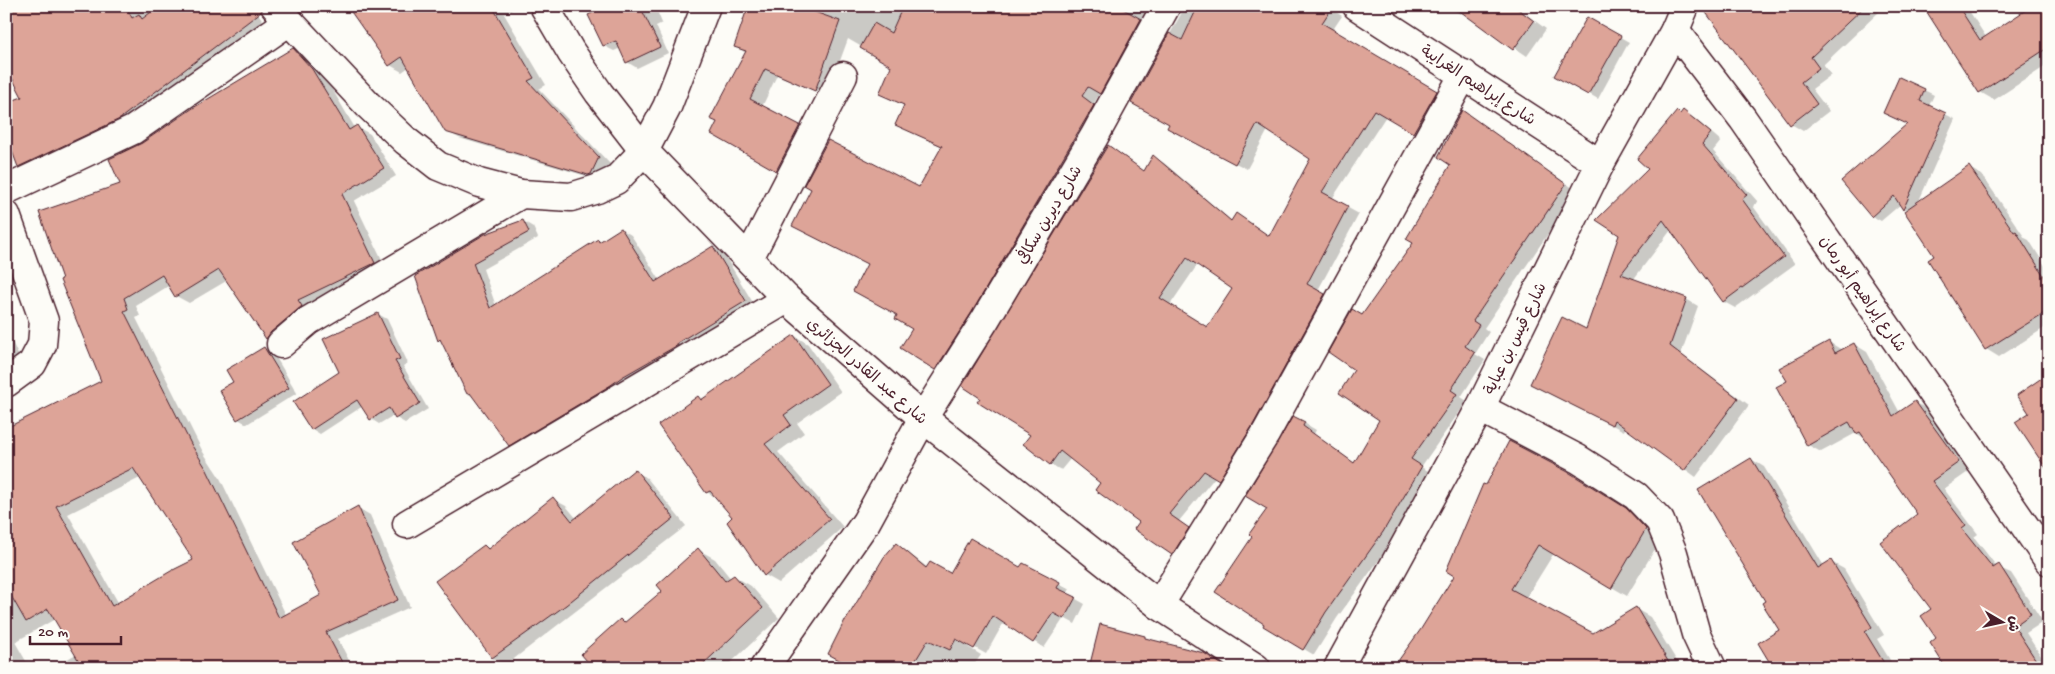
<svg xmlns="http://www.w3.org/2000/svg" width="2055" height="674" font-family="'Gochi Hand','Playpen Sans Arabic',sans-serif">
	<rect width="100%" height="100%" fill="#fdfcf7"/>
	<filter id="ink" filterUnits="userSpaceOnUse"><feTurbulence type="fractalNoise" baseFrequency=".02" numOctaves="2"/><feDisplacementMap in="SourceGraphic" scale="10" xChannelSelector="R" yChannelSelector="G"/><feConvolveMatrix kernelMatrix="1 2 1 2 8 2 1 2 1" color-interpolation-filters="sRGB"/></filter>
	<g filter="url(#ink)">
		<!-- shadow -->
		<g fill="#0003" fill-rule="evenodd">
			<path d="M6 6H253L266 25 134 124 32 174 19 166 24 98Z"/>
			<path d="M349 6H510L512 10 504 14 546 85 539 89 611 165 603 181 459 138 446 131 409 67 402 72 390 65Z"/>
			<path d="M587 6H655L662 23 656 26 668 53 637 68 627 62 621 48 614 51 604 46Z"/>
			<path d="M749 6H1164L1112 99 1100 93 1094 103 1105 113 948 376 936 369 914 329 919 189 943 147 897 125 905 106 881 94 893 65 848 39 827 96 777 75 762 107 811 133 789 177 713 133 746 53 735 46Z"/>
			<path d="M1182 6H1186L1203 15 1327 6 1342 16 1332 31 1447 99 1425 139 1386 116 1332 199 1359 214 1317 292 1335 302 1230 485 1216 476 1179 521 1199 535 1183 560 1172 554 1102 483 1071 458 1061 470 1050 464 1032 435 1119 153 1145 172 1153 157 1164 163 1232 221H1248L1270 237 1312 159 1268 130 1247 169 1179 134 1171 123 1132 102 1181 14ZM1198 264 1233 288 1208 328 1170 305Z"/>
			<path d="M1447 6H1515L1546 29 1527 56 1461 11 1460 14Z"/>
			<path d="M1719 6H1876L1880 11 1823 65 1831 75 1812 89 1829 111 1803 131 1791 124Z"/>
			<path d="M1924 6H1966L1986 37 2022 14 2018 6H2049V64L1994 100 1980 92Z"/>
			<path d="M1588 19 1629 42 1598 99 1556 75Z"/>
			<path d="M293 49 306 57 325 77 355 128 357 127 370 134 396 176 354 201 387 270 279 345 267 338 228 280 189 303 176 296 170 285 136 306 140 316 136 318 203 452 220 478 286 615 323 595 358 508 370 515 410 607 338 639 353 668H52L76 654 55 619 15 642 30 668H6V425L10 427 103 381 122 185 143 144ZM140 478 194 561 119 604 68 514Z"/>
			<path d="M1924 90 1934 95 1929 106 1955 119 1918 203 1969 168 1982 175 2025 238 2029 240 2049 272V325L1999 357 1986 349 1936 256 1907 211 1901 204 1881 221 1872 216 1908 124Z"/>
			<path d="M1683 112 1694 118 1721 141 1713 151 1758 202 1753 206 1795 264 1735 308 1724 302 1671 230 1633 280 1686 299 1698 306 1681 354 1749 405 1696 477 1626 426 1624 431 1531 384 1587 330 1650 168Z"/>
			<path d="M1473 118 1577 191 1484 328 1489 332 1475 354 1485 360 1461 397 1467 401 1421 467 1432 473 1394 539 1337 618 1314 655 1264 625 1269 509 1294 417 1316 430 1314 434 1356 464 1381 420 1355 370 1362 316 1415 242Z"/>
			<path d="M2049 173V183L2044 177Z"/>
			<path d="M523 221 533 227 538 238 483 269 496 306 598 241 601 242 621 229 631 235 660 280 713 248 723 253 755 306 520 451 509 445 475 397 468 394 443 342 439 340 416 276Z"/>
			<path d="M378 314 387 319 408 363 403 366 428 409 405 423 396 418 394 415 379 424 371 419 363 406 320 434 312 429 341 373Z"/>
			<path d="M6 329 21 361 6 368Z"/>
			<path d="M795 336 808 344 841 392 797 423 804 433 778 452 843 527 779 583 765 575 728 523 734 517 718 499 707 492 698 398 703 400Z"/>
			<path d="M1829 342 1842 350 1854 344 1867 352 1900 413 1915 402 1928 410 1971 470 1944 489 1978 534 1974 537 1997 567 2011 573 2043 622 2026 633 2049 668H1953L1938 639 1919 514 1866 439 1856 433 1821 452 1808 445 1788 382Z"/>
			<path d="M264 349 274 354 297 393 247 424 238 419 234 382Z"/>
			<path d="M1751 459 1764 467 1824 566 1831 562 1844 569 1884 635 1877 639 1895 668H1775L1780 630 1767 601Z"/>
			<path d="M635 471 647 478 686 526 506 665 493 658 437 582 485 546 490 549 553 499 566 506 577 519Z"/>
			<path d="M1585 483 1641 518 1661 539 1627 596 1554 553 1526 598 1593 635 1636 609 1650 617 1681 668H1394Z"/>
			<path d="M896 545 906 551 928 568 951 575 1021 569 1023 564 1070 589 1067 594 1085 604 1075 624 1064 618 1044 648 1004 622 986 654 970 645 968 647 981 655 972 668H890Z"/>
			<path d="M699 550 715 559 731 579 734 576 751 586 779 618 725 668H574L586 659 620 620 626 624 664 591Z"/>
		</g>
		<!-- building -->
		<g fill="#dda498" stroke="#4a1f2b" fill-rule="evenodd">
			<path d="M6 6H126L132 18 139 14 142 19 159 6H260L261 12 122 117V118L18 167 6 135V103L22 97 6 66Z"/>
			<path d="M347 6H492L534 78 528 81 599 157 591 174 588 175 445 132 402 57 389 66Z"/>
			<path d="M606 6H640L660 47 626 63 616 41 603 46 588 15Z"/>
			<path d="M748 6H798L840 21 815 91 765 69 750 99 800 125 776 171 711 134 717 122 710 119 746 51 734 47Z"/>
			<path d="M903 6H1118L1141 19 1100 94 1088 87 1082 96 1094 105 972 312 935 370 900 348 912 329 895 319 897 315 853 291 867 264 792 226 811 189 804 185 828 140 919 187 942 146 895 125 904 105 879 94 891 66 860 48 874 23 891 33Z"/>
			<path d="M1198 6H1333L1322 23 1437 91 1413 133 1374 110 1322 192 1348 206 1307 284 1325 294 1253 425 1219 480 1204 471 1169 514 1189 528 1172 555 1134 529 1139 522 1095 490 1100 483 1060 451 1050 465 1023 444 1030 435 977 402 980 398 962 386 1108 145 1144 171 1153 155 1231 221 1236 213 1269 236 1310 159 1257 124 1235 164 1167 128 1169 124 1131 103 1169 33 1182 40ZM1187 258 1232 289 1207 327 1160 298Z"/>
			<path d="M1453 6H1514L1534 21 1513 50Z"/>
			<path d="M1701 6H1865L1811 57 1819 68 1801 82 1817 104 1790 125Z"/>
			<path d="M1923 6H1958L1980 40 2032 6H2049V47L1979 93Z"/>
			<path d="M1587 17 1621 36 1588 95 1554 76Z"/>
			<path d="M293 48 312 69 349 130 357 125 384 168 342 194 375 263 298 300 302 306 271 332 266 339 219 270 175 297 162 275 124 298 128 309 124 311 191 444 207 470 279 618 321 595 293 542 358 506 398 600 326 632 345 668H83L48 609 26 622 6 587V428L101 381 60 280 62 279 39 212 120 184 109 159 142 143 193 108ZM133 468 193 560 171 571 112 606 56 506Z"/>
			<path d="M1899 77 1925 89 1920 101 1946 113 1903 210 1894 196 1871 217 1841 181 1907 124 1883 113Z"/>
			<path d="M1462 110 1566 184 1473 321 1479 325 1465 346 1475 353 1451 390 1457 394 1411 459 1422 466 1383 532 1326 612 1303 650 1263 626 1264 624 1215 592 1252 537 1249 534 1267 509 1245 496 1293 416 1305 422 1303 426 1354 463 1379 420 1339 393 1354 370 1328 352 1352 309 1362 315 1413 243 1406 239 1450 165 1438 157Z"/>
			<path d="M1683 110 1711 133 1702 144 1747 195 1742 199 1784 257 1723 302 1663 220 1621 274 1687 298 1670 346 1738 398 1684 471 1614 420 1612 425 1530 384 1562 317 1586 329 1619 235 1596 220 1648 169 1637 159 1677 111 1680 114Z"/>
			<path d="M1969 166 2014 232 2016 231 2049 284V310L1985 350 1928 260 1934 256 1904 211Z"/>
			<path d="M523 220 529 232 473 263 490 308 598 239 599 242 621 228 655 282 713 246 746 301 677 343 678 345 622 377 611 385 509 446 470 393 467 394 440 339 438 341 415 276 485 234Z"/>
			<path d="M378 313 400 359 395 361 420 403 395 419 389 408 370 420 357 400 311 430 293 402 339 372 323 339Z"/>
			<path d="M794 335 828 384 784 415 791 425 765 444 830 519 764 576 727 522 732 517 710 491 706 493 658 425 698 396 701 400Z"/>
			<path d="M1829 341 1835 353 1854 343 1893 416 1915 401 1959 462 1932 481 1966 526 1962 529 1993 568 1999 564 2031 614 2014 626 2041 668H1946L1930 643 1936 638 1921 616 1931 609 1880 542 1917 514 1860 432 1856 434 1849 422 1807 446 1776 387 1787 381 1779 368Z"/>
			<path d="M264 347 289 388 237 420 219 390 233 382 226 370Z"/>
			<path d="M2049 373V473L2015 422 2029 413 2017 395Z"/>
			<path d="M1509 441 1570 473 1626 508 1646 529 1611 589 1538 545 1511 589 1593 633 1636 607 1672 668H1393L1421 629 1454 576 1446 571 1483 484 1486 485Z"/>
			<path d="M1751 458 1818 568 1831 560 1872 627 1865 632 1887 668H1773L1758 643 1779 630 1762 603 1765 601 1698 490Z"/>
			<path d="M635 469 674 518 566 605 492 658 435 581 484 545 488 549 553 497 572 521Z"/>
			<path d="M970 538 1020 567 1023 563 1060 582 1057 588 1076 597 1064 619 1053 613 1033 643 993 616 974 649 956 639 950 650 928 640 911 668H854L828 654 845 620H846L884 557 896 543 926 568 930 562 950 573Z"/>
			<path d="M698 548 725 581 734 575 763 608 699 668H593L581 654 620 619 624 623 662 591 657 585Z"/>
			<path d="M1100 624 1145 636V638L1204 653 1227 668H1089Z"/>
		</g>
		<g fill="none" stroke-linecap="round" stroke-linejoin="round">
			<!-- minor casing -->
			<g stroke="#4a1f2b" stroke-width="31">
				<g id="minor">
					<path d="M275 6 367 104 406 141 438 166 479 183 521 194 571 197 597 189 616 180 644 151 667 107 706 6"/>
					<path d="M544 6 571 52 599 93 644 151 787 299 923 418 1159 605 1256 668"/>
					<path d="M1357 6 1600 164"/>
					<path d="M1675 30 1743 119 2049 561"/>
					<path d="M6 190 133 130 288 22"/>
					<path d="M6 215 44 321 42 345 32 364 6 383"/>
					<path d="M749 258 843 76"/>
					<path d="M281 344 308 321 521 194"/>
					<path d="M1480 408 1578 459 1636 496 1660 521 1673 553 1696 634 1712 668"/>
					<path d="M407 524 787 299"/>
					<path d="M1159 605 1266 433 1464 74"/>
					<path d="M764 668 866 522 923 418 985 320 1094 137 1166 6"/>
					<path d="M1338 668 1480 408 1600 164 1675 30 1685 6"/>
				</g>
			</g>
			<!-- minor -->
			<use href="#minor" stroke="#fdfcf7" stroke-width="28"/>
		</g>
	</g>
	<g text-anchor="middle" stroke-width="4" stroke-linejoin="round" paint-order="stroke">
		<!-- street labels -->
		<g font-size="16" fill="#4a1f2b" stroke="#fdfcf7">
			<text transform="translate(1479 84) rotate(33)" y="6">شارع إبراهيم الغرايبة</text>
			<text transform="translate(1048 214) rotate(-59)" y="6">شارع ديرين سكافي</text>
			<text transform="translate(1864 293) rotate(55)" y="6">شارع إبراهيم أبو رمان</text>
			<text transform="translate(1514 338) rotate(-64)" y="6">شارع قيس بن عباية</text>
			<text transform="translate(868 370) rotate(41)" y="6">شارع عبد القادر الجزائري</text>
		</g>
	</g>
	<!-- margin -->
	<rect width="2055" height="674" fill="none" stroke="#fdfcf7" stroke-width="25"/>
	<rect x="12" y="12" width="2030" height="649" fill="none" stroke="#4a1f2b" stroke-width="2" filter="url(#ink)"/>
	<!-- north arrow -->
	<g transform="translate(2002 622) rotate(99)" stroke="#fdfcf7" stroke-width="4" paint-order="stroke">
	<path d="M0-4L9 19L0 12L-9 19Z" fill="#4a1f2b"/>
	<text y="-8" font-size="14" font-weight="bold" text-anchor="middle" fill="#4a1f2b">ش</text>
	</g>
	<!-- scale -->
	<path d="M30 636v8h91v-8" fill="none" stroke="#4a1f2b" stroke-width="2.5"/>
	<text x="38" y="636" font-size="15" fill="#4a1f2b" stroke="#fdfcf7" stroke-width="4" paint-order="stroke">20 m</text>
</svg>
